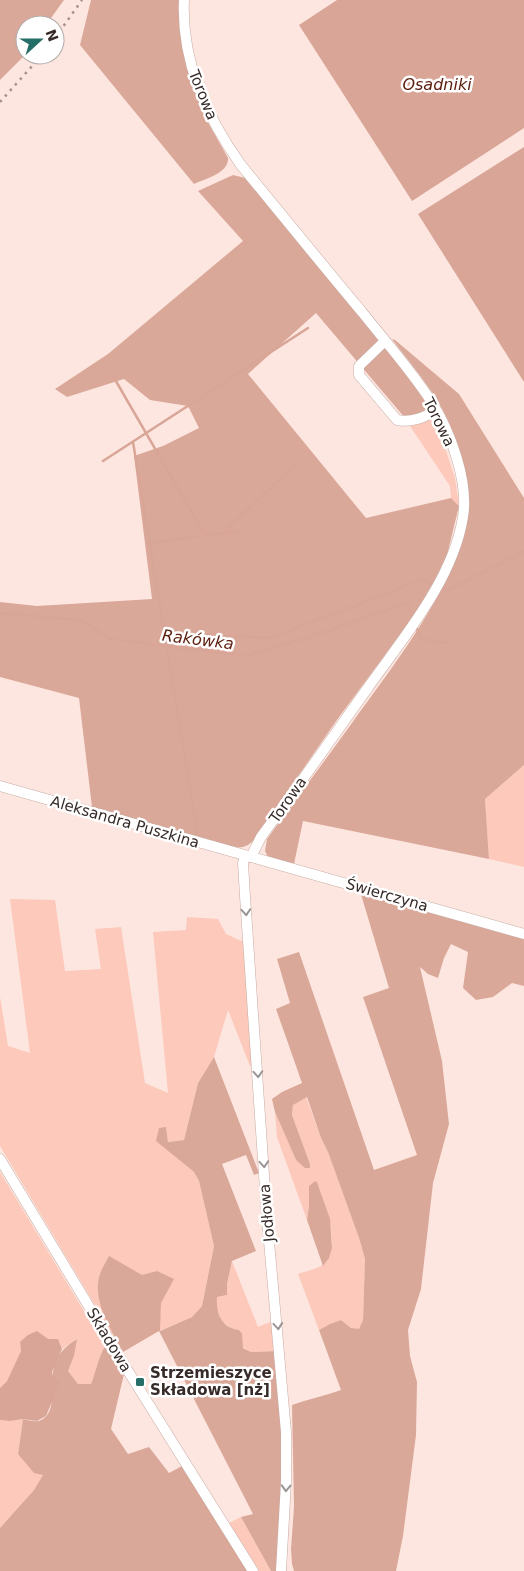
<svg xmlns="http://www.w3.org/2000/svg" width="524" height="1571" font-family="'DejaVu Sans',sans-serif">
	<rect width="100%" height="100%" fill="#fee6e0"/>
	<!-- green -->
	<g fill="#fcc9ba">
		<path d="M435 417 455 478 459 506 451 498 450 486 410 426Z"/>
		<path d="M524 765V867L489 859 485 799Z"/>
		<path d="M10 899 55 900 65 971 101 969 95 929 121 927 145 1083 168 1093 153 932 186 930 187 917 218 919 226 934 246 943 255 1066H250L228 1010 214 1057 198 1083 184 1140 168 1142 166 1127 156 1140 194 1172 199 1181 214 1246 202 1306 192 1317 159 1331 161 1303 157 1271 142 1276 109 1257 106 1320 123 1352 0 1146V997L8 1046 30 1053Z"/>
		<path d="M306 1097 321 1138 328 1152 359 1238 365 1259 363 1320 359 1330 351 1328 341 1320 330 1324 319 1330 298 1274C306 1271 318 1269 324 1264 342 1246 324 1203 317 1182L315 1181 309 1186V1206L307 1220 277 1137 275 1112 296 1160 310 1164 292 1115 293 1105Z"/>
		<path d="M0 1172 105 1346C98 1358 96 1371 91 1384H78L68 1371 74 1356 76 1339 62 1349 58 1339 20 1342 21 1351 7 1381 0 1388Z"/>
		<path d="M232 1261 258 1327 273 1321 276 1351 251 1352 243 1347 232 1329 221 1321 217 1307V1297L227 1295V1284Z"/>
		<path d="M23 1419 18 1454 44 1474 34 1490 0 1528V1420L10 1421Z"/>
		<path d="M241 1517 271 1571H258L229 1523Z"/>
	</g>
	<!-- forest -->
	<g fill="#daa899">
		<path d="M0 0H64L46 25H25V55L0 80Z"/>
		<path d="M91 0H180L188 69 206 119 228 158C229 173 205 179 194 184L80 45Z"/>
		<path d="M233 175 245 178 378 337 424 397 427 403V410L405 418 316 313 248 374 366 518 451 498 459 506 447 555 436 578 415 614 339 717 253 841C245 849 237 848 226 847L92 807 79 698 0 677V602L37 606 152 599 134 456 163 446 199 428 188 406 150 400 124 379 67 397 55 389 108 354 243 241 198 191Z"/>
		<path d="M392 339 395 340 459 394 524 498V765L485 799 489 859 303 821 294 864 268 857 265 851 267 839C295 800 324 762 352 723 392 667 475 564 468 493 465 461 454 428 437 400 424 379 407 359 392 339Z"/>
		<path d="M360 891 524 937V986L512 983 493 997 476 1000 463 988 468 952 451 944 444 958 438 978 428 974 420 967 442 1061 449 1124 433 1183 421 1289 408 1330 410 1356 417 1382 416 1435 403 1536 396 1571H294L292 1564 291 1549 294 1507 292 1405C308 1399 325 1396 341 1390L319 1330 330 1324 341 1320 351 1328 359 1329 363 1320 365 1259 359 1238 328 1152 321 1138 307 1097 293 1105 292 1115 310 1164V1168H305L296 1160 275 1112 272 1099 282 1092 302 1083 276 1009 290 1003 277 959 299 952 374 1170 417 1155 363 997 389 988Z"/>
		<path d="M214 1057 259 1173 254 1175 246 1155 222 1164 256 1251 232 1261 227 1284V1295L217 1297C216 1313 221 1328 239 1330L242 1334 243 1348 251 1352 276 1351 281 1411 282 1465 277 1571H271L241 1517 253 1514 159 1331 123 1352C112 1331 91 1300 100 1274 102 1268 106 1262 109 1256L142 1275 157 1271 174 1279 161 1303 160 1331 192 1317 202 1306 214 1246 199 1181 194 1172 156 1141 159 1128 166 1127 168 1142 184 1140 198 1083Z"/>
		<path d="M315 1181 317 1182 330 1219 332 1248 329 1258 323 1266 307 1220 309 1206V1186Z"/>
		<path d="M77 1339 74 1356 68 1371 78 1384H91C96 1371 98 1358 105 1346L124 1374 111 1429 128 1454 149 1447 169 1473 182 1466 247 1571H0V1528L34 1490 43 1475 34 1473 18 1454 23 1419C28 1420 34 1422 39 1421 58 1414 50 1387 53 1372 55 1356 64 1347 77 1339Z"/>
	</g>
	<!-- water -->
	<g fill="#d8a597">
		<path d="M337 0H524V128L412 201 299 25Z"/>
		<path d="M524 147V382L418 214Z"/>
		<path d="M37 1331 48 1339H58L62 1349 52 1372 53 1377 60 1383 46 1416 37 1421 23 1419 10 1421 0 1420V1388L7 1381 21 1351 20 1342 28 1335Z"/>
	</g>
	<g fill="none" stroke-linecap="round" stroke-linejoin="round">
		<!-- stream -->
		<g stroke="#d8a597" stroke-width="2.5">
			<path d="M113 376 205 535"/>
			<path d="M133 442 198 837"/>
			<path d="M103 461 308 328"/>
			<path d="M223 532 293 467"/>
			<path d="M149 543 238 531"/>
			<path d="M442 589 446 591 524 551"/>
			<path d="M0 613 79 620C91 623 99 634 112 639L244 656 313 636 407 603 412 616"/>
			<path d="M417 629 420 639 447 643"/>
			<path d="M164 632 269 638 394 591 423 579 431 583"/>
		</g>
		<!-- minor casing -->
		<g stroke="#c6aba3" stroke-width="11">
			<g id="minor">
				<path d="M184 0C181 61 206 116 241 165 281 214 321 263 362 312 385 341 411 370 431 401 450 431 469 481 463 517 453 580 403 638 367 689 332 738 297 788 261 837L251 857"/>
				<path d="M385 341 359 366V375L397 420C412 423 424 417 436 411"/>
				<path d="M0 786 524 934"/>
				<path d="M245 856 243 863 245 896 267 1219 286 1432V1482L281 1571"/>
				<path d="M0 1159 123 1363 253 1571"/>
			</g>
		</g>
		<!-- minor -->
		<use href="#minor" stroke="#fff" stroke-width="10"/>
		<!-- rail -->
		<g stroke="#a3918c" stroke-width="2.5" stroke-dasharray="2.5 5" stroke-linecap="butt">
			<path d="M55 38 82 0"/>
			<path d="M0 102 42 55"/>
		</g>
	</g>
	<!-- one-way arrows -->
	<defs><path id="oneway-chevron" d="M-2-3.5L2.5 0L-2 3.5" fill="none" stroke-width="1.6" stroke-linecap="round" stroke-linejoin="round" transform="scale(1.25)"/></defs>
	<g stroke="#9a9594">
		<use href="#oneway-chevron" transform="translate(246 912) rotate(86)"/>
		<use href="#oneway-chevron" transform="translate(258 1074) rotate(86)"/>
		<use href="#oneway-chevron" transform="translate(264 1164) rotate(86)"/>
		<use href="#oneway-chevron" transform="translate(278 1326) rotate(85)"/>
		<use href="#oneway-chevron" transform="translate(286 1488) rotate(92)"/>
	</g>
	<!-- markers -->
	<rect fill="#266f68" stroke="#fff" stroke-width="2" x="135" y="1377" width="10" height="10" rx="2.5"/>
	<g text-anchor="middle" stroke-width="5" stroke-linejoin="round" paint-order="stroke">
		<!-- street labels -->
		<g font-size="15" fill="#362b28" stroke="#fff">
			<text transform="translate(203 95) rotate(68)" y="5">Torowa</text>
			<text transform="translate(439 422) rotate(64)" y="5">Torowa</text>
			<text transform="translate(288 800) rotate(-55)" y="5">Torowa</text>
			<text transform="translate(125 822) rotate(16)" y="5">Aleksandra Puszkina</text>
			<text transform="translate(387 895) rotate(16)" y="5">Świerczyna</text>
			<text transform="translate(267 1213) rotate(-95)" y="5">Jodłowa</text>
			<text transform="translate(109 1340) rotate(59)" y="5">Składowa</text>
		</g>
		<!-- poi labels -->
		<g font-size="15" font-weight="bold" fill="#362b28" stroke="#fff" text-anchor="start">
			<text x="150" y="1378">Strzemieszyce<tspan x="150" dy="17">Składowa [nż]</tspan></text>
		</g>
		<!-- water labels -->
		<g font-size="16" font-style="italic" fill="#5e2110" stroke="#fff">
			<text x="437" y="90">Osadniki</text>
			<text transform="translate(198 639) rotate(7)" y="6">Rakówka</text>
		</g>
	</g>
	<!-- north arrow -->
	<g transform="translate(40 40) rotate(69)"><circle r="24" fill="#ffffff" stroke="#afaaa9"/>
	<path d="M0-4L9 19L0 12L-9 19Z" fill="#266f68"/>
	<text y="-8" font-size="14" font-weight="bold" text-anchor="middle" fill="#362b28">N</text>
	</g>
</svg>
